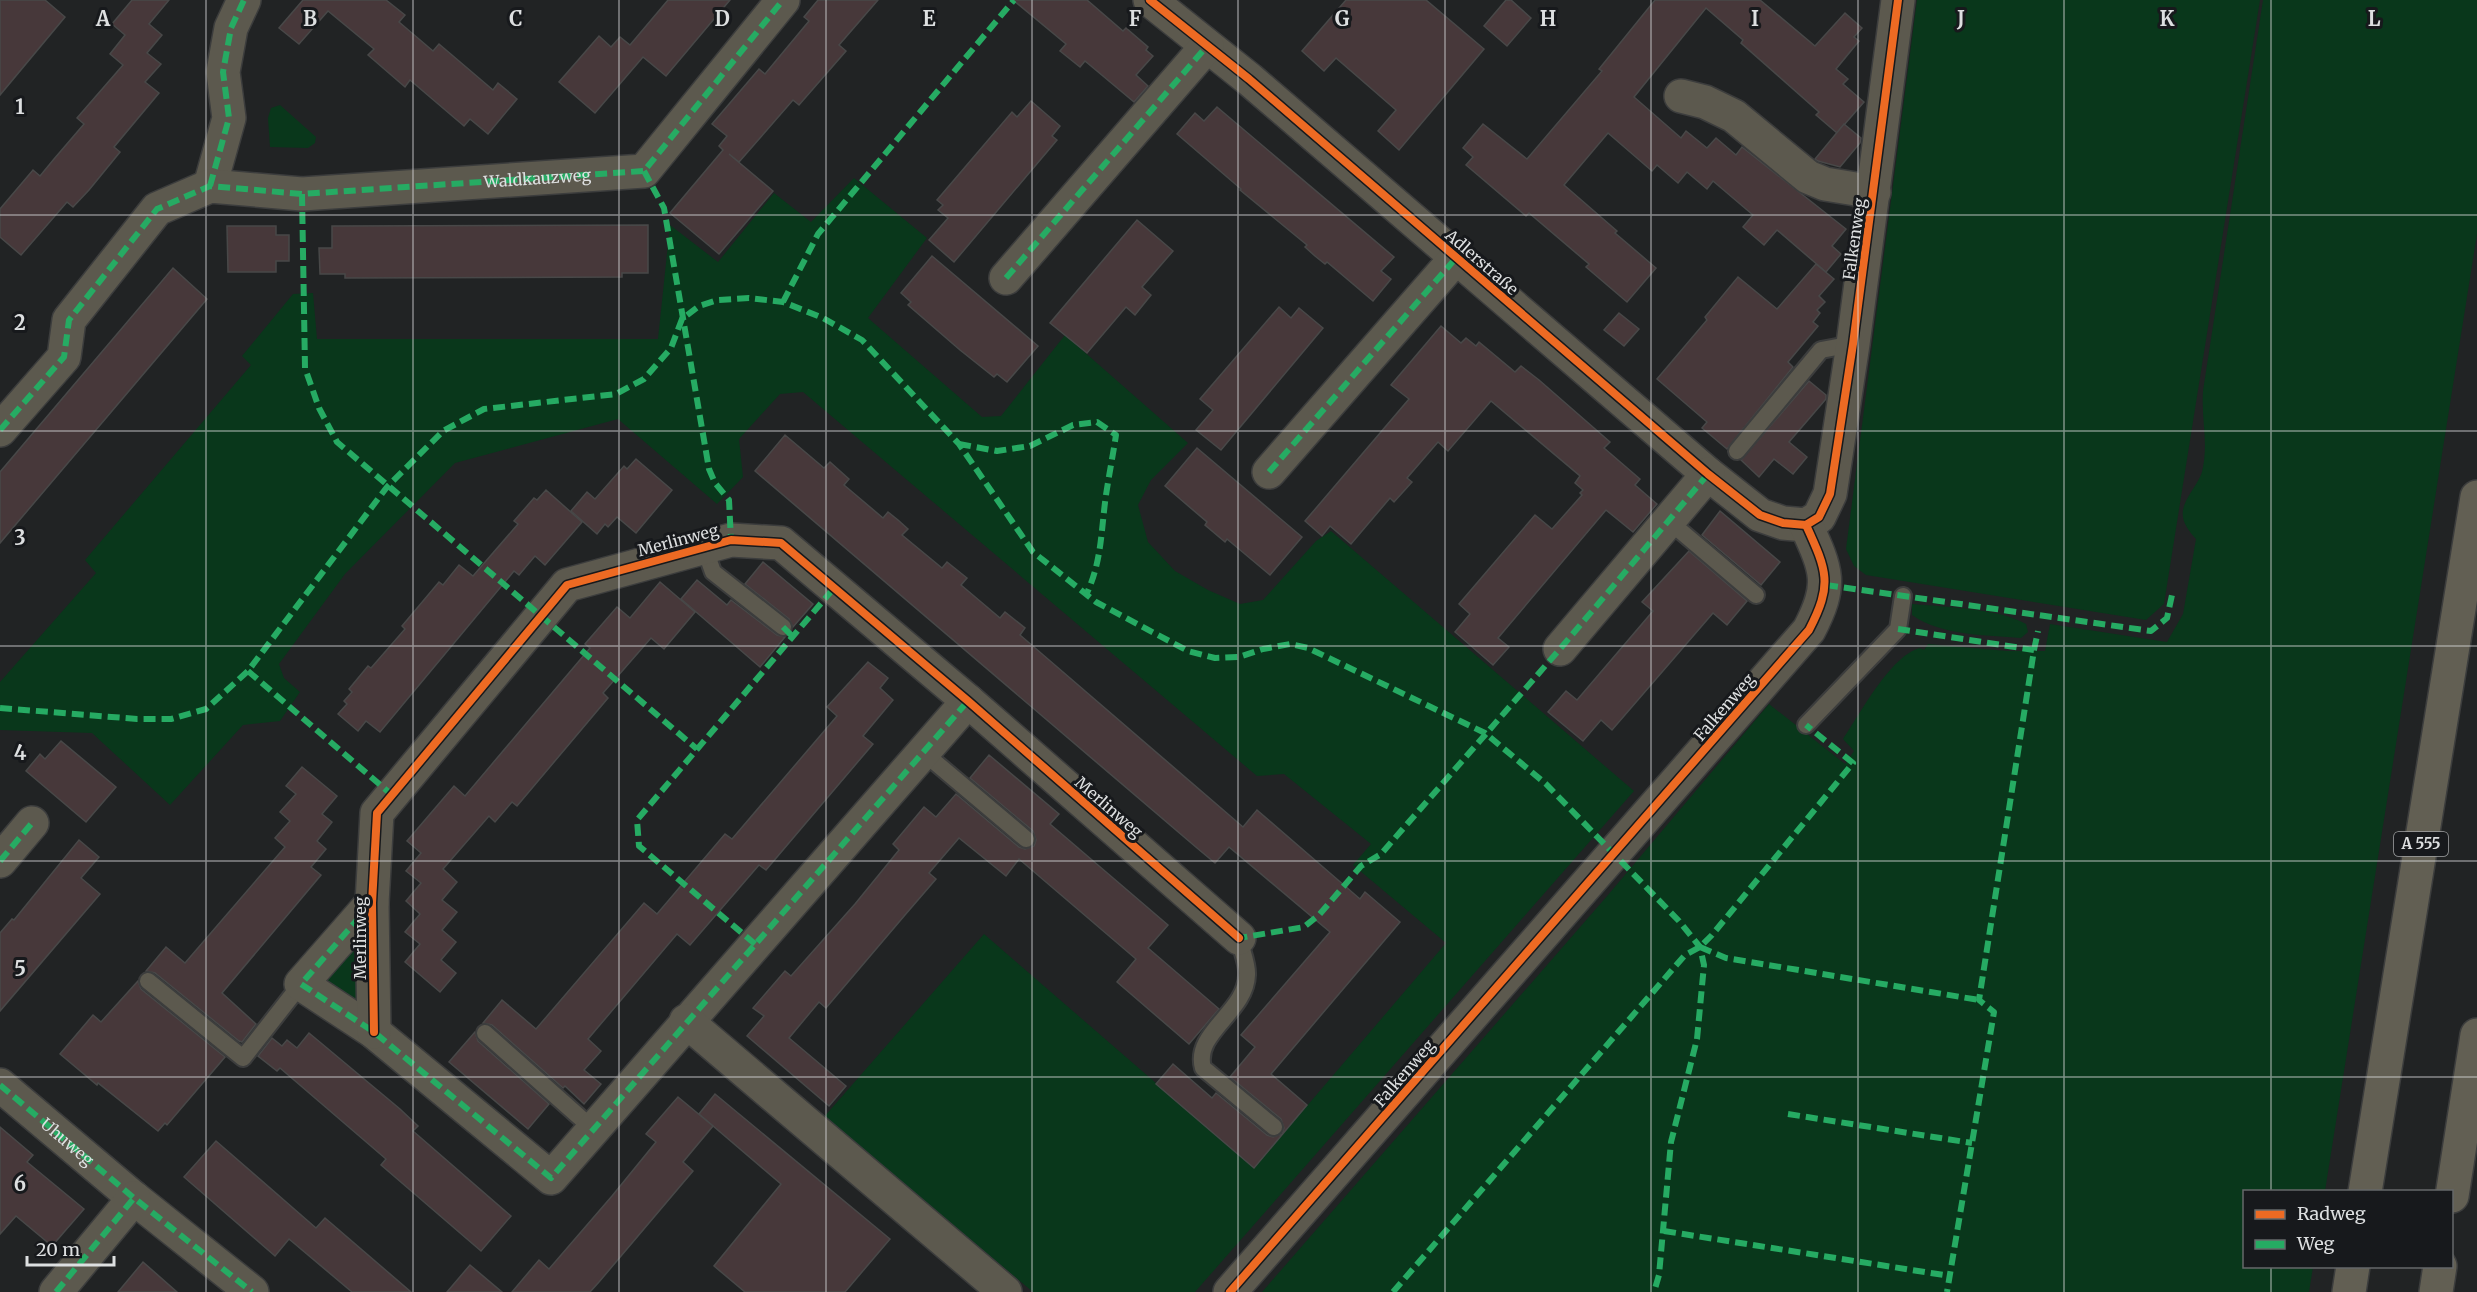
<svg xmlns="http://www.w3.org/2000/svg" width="2477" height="1292" font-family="Merriweather,serif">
	<rect width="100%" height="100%" fill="#212324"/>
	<!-- green -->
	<g fill="#09371b">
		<path d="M1917 0H2260L2164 604 2146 620 1866 575 1854 566 1846 549Z"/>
		<path d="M2263 0H2477V234L2325 1191 2244 1192V1266L2313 1267 2309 1292H1262L1608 895 1769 704 1845 764 1854 751 1843 739C1860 714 1891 655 1920 648L1924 650 1928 644 2007 651H2045L2050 624 2167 642 2183 614 2196 539C2189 531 2181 522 2183 510 2185 497 2198 485 2202 472 2209 442 2201 421 2203 391Z"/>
		<path d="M280 105 316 137 315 143 308 148 270 147 268 118 271 108Z"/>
		<path d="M854 178 927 238 868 318 982 417 1001 416 1065 335 1188 443 1151 480 1138 505 1148 542 1175 571 1208 590 1240 604 1263 600 1316 541 1331 531 1634 791 1195 1292H1033L824 1117 984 934 1254 1168 1446 943 1353 865 1371 844 1284 774 1257 776 803 392 780 394 739 439 743 477 717 504 618 419 455 463 345 574 279 664 284 678 300 692 280 721 243 725 170 805 92 733 0 730V682L96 573 85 560 251 365 242 356 293 294 313 293 317 339H658L670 225 718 262 774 193 811 222Z"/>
		<path d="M1912 604C1943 607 1999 608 2026 624L2028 632 2021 638C1986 635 1942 636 1912 615Z"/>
		<path d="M357 943 359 1002 353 1003 327 980 328 974Z"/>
	</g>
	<!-- building -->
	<g fill="#47383a" stroke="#484848" stroke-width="1.5">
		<path d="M0 0H45L65 17 0 95Z"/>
		<path d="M132 0H169L149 24 162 35 147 53 161 64 145 82 159 93 114 147 120 152 89 190 73 207 67 202 21 255 0 237V209L33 170 40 176 54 159 84 124 77 118 123 65 110 54 125 35 112 24Z"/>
		<path d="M303 0H386L405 15 399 22 433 51 439 44 493 90 498 83 517 99 488 134 470 119 464 126 410 80 405 87 368 55 374 49 328 11 299 44 279 28Z"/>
		<path d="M668 0H730L666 76 643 57 595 113 559 82 599 36 611 47 620 37 630 45Z"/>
		<path d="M818 0H878L839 45 846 51 799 105 793 100 739 162 729 154 773 191 719 254 670 213 723 150 719 146 727 136 712 124 759 69 765 74 809 21 804 17Z"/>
		<path d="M1013 0H1087L1123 31 1126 28 1148 47 1146 50 1153 56 1136 75 1148 86 1134 102 1085 61 1080 67 1060 51 1066 44Z"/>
		<path d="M1346 0H1426L1484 49 1399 150 1378 131 1396 110 1336 58 1324 71 1302 51Z"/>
		<path d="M1506 0H1511L1531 18 1507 46 1484 26Z"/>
		<path d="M1655 0H1760L1815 46 1845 13 1862 28 1854 37 1859 41 1836 69 1848 79 1843 84 1864 102 1837 133 1816 115 1819 112 1741 43 1743 40 1706 8 1634 97 1681 138 1686 131 1707 148 1716 138 1736 155 1742 147 1846 229 1832 246 1841 254 1826 272 1777 230 1764 245 1743 227 1753 215 1713 181 1707 189 1687 172 1678 183 1657 165 1652 171 1608 133 1564 185 1617 231 1615 233 1656 268 1627 302 1586 267 1589 264 1529 213 1526 216 1466 165 1473 157 1463 148 1483 124 1527 159 1602 71 1599 69Z"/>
		<path d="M1031 101 1060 126 1052 136 1057 140 954 262 929 240 948 218 938 210 943 205 937 200 1012 112 1017 117Z"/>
		<path d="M1217 107 1394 257 1381 271 1391 279 1373 301 1327 262 1325 264 1315 256 1305 247 1307 245 1240 190 1241 189 1177 134 1195 113 1204 121Z"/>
		<path d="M1844 124 1861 138 1860 143 1840 167 1818 161 1815 159Z"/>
		<path d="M1137 220 1173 251 1142 287 1151 295 1135 315 1126 307 1087 353 1050 323Z"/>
		<path d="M648 225V273H622V277L345 278V274H320L319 248H332V226Z"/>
		<path d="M227 226H276V235H289V261H276V272H228Z"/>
		<path d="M932 256 1038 346 1007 382 997 374 994 377 960 350 908 305 911 302 901 293Z"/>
		<path d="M1816 264 1834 279 1819 296 1825 302 1817 310 1820 313 1813 322 1818 326 1788 362 1793 367 1727 449 1702 428 1707 422 1657 379 1707 320 1705 317 1738 277 1777 309Z"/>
		<path d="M173 268 207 299 0 543V472Z"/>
		<path d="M1279 307 1291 318 1299 308 1323 328 1221 450 1196 430 1213 410 1200 399Z"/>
		<path d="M1619 313 1639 329 1624 346 1604 330Z"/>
		<path d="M1441 326 1461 343 1466 338 1476 346 1479 342 1515 372 1521 366 1539 380 1610 442 1604 448 1640 479 1635 485 1657 504 1633 532 1606 510 1498 638 1509 647 1493 665 1455 632 1470 614 1459 604 1535 515 1552 529 1582 495 1580 493 1583 490 1575 483 1580 476 1491 401 1448 451 1438 442 1407 478 1412 482 1394 502 1390 498 1351 544 1330 526 1322 536 1305 521 1409 399 1391 385Z"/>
		<path d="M1809 381 1826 395V399L1789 442 1807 457 1793 474 1774 459 1759 477 1741 460Z"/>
		<path d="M785 435 824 468 830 462 849 479 844 485 883 518 888 512 898 520 908 529 902 535 942 568 947 562 967 578 961 585 1000 618 1005 612 1025 628 1020 635 1243 827 1257 810 1360 899 1365 892 1400 922 1271 1074 1307 1105 1254 1168 1156 1084 1173 1064 1212 1098 1216 1093 1267 1135 1273 1137 1282 1134 1284 1128 1281 1119 1230 1077 1255 1047 1241 1035 1330 932 1229 847 1215 863 1197 848 755 471Z"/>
		<path d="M1197 448 1302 537 1270 575 1227 539 1225 542 1205 525 1207 522 1165 486Z"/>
		<path d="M636 459 672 490 636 533 617 517 608 527 605 524 597 534 571 511 587 492 595 499 624 466 627 469Z"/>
		<path d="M546 490 582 522 545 565 535 556 519 575 514 571 380 732 366 721 358 731 338 714 347 704 344 701 352 692 349 689 368 666 371 668 405 629 402 626 439 582 443 585 459 565 473 576 518 524 514 521 534 498 537 500Z"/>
		<path d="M1720 511 1780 562 1761 585 1702 535Z"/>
		<path d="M1689 551 1747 601 1727 625 1713 613 1612 730 1601 720 1583 741 1548 712 1566 691 1577 700 1653 611 1642 602Z"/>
		<path d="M763 562 813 604 793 627 789 619 745 584Z"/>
		<path d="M697 580 727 605 731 600 777 635 785 637 760 667 681 599Z"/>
		<path d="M660 582 695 612 664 649 651 638 603 693 608 698 517 806 512 802 495 822 489 816 443 869 457 882 442 900 457 912 442 930 456 942 441 960 456 973 440 992 405 962 420 944 405 932 420 914 406 901 421 883 406 871 421 853 407 841 454 786 465 796 590 648 585 644 617 607 630 618Z"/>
		<path d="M868 662 888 678 880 688 893 700 863 736 873 744 766 870 759 865 690 945 677 934 588 1039 601 1051 584 1070 601 1084 584 1104 565 1086 563 1088 492 1025 483 1023 502 1000 536 1029 644 903 657 914 725 834 732 839 837 716 827 707Z"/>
		<path d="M61 741 116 787 86 822 26 771 40 754 45 759Z"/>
		<path d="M989 755 1059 814 1050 824 1168 925 1148 948 1219 1009 1189 1044 1117 982 1136 959 1019 859 1006 876 959 838 929 873 936 879 905 915 826 1008 819 1002 789 1038 846 1086 829 1106 747 1036 764 1016 753 1008 785 971 791 976 855 904 899 850 893 844 924 807 936 817 956 794 1019 847 1025 849 1034 846 1036 840 1033 831 970 778Z"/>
		<path d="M302 767 337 796 322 814 332 822 317 841 326 849 311 867 321 875 222 993 256 1024 242 1042 239 1041 155 973 146 971 166 947 185 963 285 847 275 838 290 821 280 812 296 794 286 786Z"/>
		<path d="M79 840 99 857 81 878 100 894 0 1011V933L12 919 14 920Z"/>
		<path d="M138 981 141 989 225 1057 167 1125 165 1123 158 1131 98 1083 97 1085 60 1054 93 1015 101 1022Z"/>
		<path d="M475 1032 478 1041 549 1104 528 1129 449 1062Z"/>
		<path d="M309 1033 400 1109 418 1126 413 1131 511 1216 481 1251 381 1165 386 1159 280 1068 277 1071 258 1056 272 1038 282 1046 287 1040 297 1048Z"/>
		<path d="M715 1094 890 1239 845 1292H745L714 1266 781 1184 699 1114Z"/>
		<path d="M678 1097 713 1126 683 1162 693 1171 599 1282 590 1292H512L539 1260 549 1269 612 1196 656 1142 646 1134Z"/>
		<path d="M0 1127 33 1155 27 1162 84 1209 52 1246 16 1216 0 1234Z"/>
		<path d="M216 1141 316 1228 325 1218 411 1292H352L289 1239 275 1256 184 1177Z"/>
		<path d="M143 1262 177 1292H118Z"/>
		<path d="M470 1265 502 1292H447Z"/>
	</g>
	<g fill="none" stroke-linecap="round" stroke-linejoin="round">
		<!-- lane casing -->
		<g stroke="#3c3d3d" stroke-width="20">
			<g id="lane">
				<path d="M1737 451 1821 350 1853 344"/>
				<path d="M1670 522 1756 595"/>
				<path d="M704 547 713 572 783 627"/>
				<path d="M1806 725 1898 629 1903 596"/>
				<path d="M923 752 1026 839"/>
				<path d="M1239 938C1241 949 1248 964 1247 975 1246 1012 1193 1033 1203 1068L1274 1127"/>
				<path d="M148 981 243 1058 301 984"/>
				<path d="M485 1033 593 1129"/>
			</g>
		</g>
		<!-- street casing -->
		<g stroke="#3c3d3d" stroke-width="36">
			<g id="street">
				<path d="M1150 0 1249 79 1708 474 1760 515 1783 523 1806 525"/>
				<path d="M1681 96 1705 102 1734 116 1808 177 1825 184 1874 192"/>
				<path d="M210 186 229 118 223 72 231 28 244 0"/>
				<path d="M1006 278 1207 46"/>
				<path d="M0 430 64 357 69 320 157 209 210 186 302 194 644 171 783 0"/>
				<path d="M1269 472 1456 258"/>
				<path d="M1806 525 1819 517 1830 494 1853 344 1898 0"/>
				<path d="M1560 649 1708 474"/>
				<path d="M0 861 32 823"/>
				<path d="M372 903 301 984 374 1032 551 1178 968 701"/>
				<path d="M686 1021 1005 1292"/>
				<path d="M374 1032 372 903 377 813 567 585 731 540 781 543 968 701 1239 938"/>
				<path d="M0 1085 134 1198 252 1292"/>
				<path d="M56 1292 134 1198"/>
				<path d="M1230 1292 1809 630C1833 584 1827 571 1806 525"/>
			</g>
		</g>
		<!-- highway casing -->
		<g stroke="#3c3d3d" stroke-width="36">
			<g id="highway">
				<path d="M2365 1192 2477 497"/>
				<path d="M2452 1196 2477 1035"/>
				<path d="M2349 1292 2353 1266"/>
				<path d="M2436 1292 2440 1266"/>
			</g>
		</g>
		<!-- lane -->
		<use href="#lane" stroke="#5c594e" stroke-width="16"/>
		<!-- street -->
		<use href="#street" stroke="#5c594e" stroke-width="33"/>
		<!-- highway -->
		<use href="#highway" stroke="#625f53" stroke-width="33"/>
		<!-- quiet -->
		<g stroke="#26ab63" stroke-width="6" stroke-dasharray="12 6" stroke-linecap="butt">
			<path d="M644 171 664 208 709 469 715 483 729 500 731 540"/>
			<path d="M210 186 229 118 223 72 231 28 244 0"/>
			<path d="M302 194 305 368 319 408 337 442 697 749"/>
			<path d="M1006 278 1207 46"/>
			<path d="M783 302 818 234 1014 0"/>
			<path id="s1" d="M0 430 64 357 69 320 157 209 210 186 302 194 644 171 783 0"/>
			<path d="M959 444 997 451 1030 446 1073 425 1097 422 1116 435C1113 455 1109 475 1106 495 1101 530 1102 562 1086 595"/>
			<path d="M1269 472 1456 258"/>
			<path d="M1826 585 2151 631 2167 618 2172 595"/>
			<path d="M783 627 793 637"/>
			<path d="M1898 629 2034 650 1979 1000 1994 1012 1947 1292"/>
			<path d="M2034 650 2038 631"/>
			<path d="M248 671 392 795"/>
			<path d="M0 708 137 719H171L206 709 248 671 387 487 443 431 484 409 616 394 644 379 671 348 682 319 699 306 718 300 749 298 783 302 823 318 862 340 959 444 1033 552 1096 602 1188 651 1215 658 1239 657 1263 649 1290 644 1308 648 1485 733 1546 784 1679 921 1700 947 1704 965 1697 1039 1671 1142 1659 1275 1654 1292"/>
			<path d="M0 861 32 823"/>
			<path d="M372 903 301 984 374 1032 551 1178 968 701"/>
			<path d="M1236 936 1239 938 1304 927 1319 915 1361 866 1381 854 1560 649 1708 474"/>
			<path d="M755 944 639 846 637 820 834 588"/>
			<path d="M1700 947 1726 958 1979 1000"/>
			<path id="s2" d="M0 1085 134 1198 252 1292"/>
			<path d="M1788 1114 1972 1143"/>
			<path d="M1664 1231 1950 1276"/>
			<path d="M56 1292 134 1198"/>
			<path d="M1393 1292 1685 955 1700 947 1712 935 1853 763 1806 725"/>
		</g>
		<!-- cycleway casing -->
		<g stroke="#17191c" stroke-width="11">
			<g id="cycleway">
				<path d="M1150 0 1249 79 1708 474 1760 515 1783 523 1806 525"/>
				<path d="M1806 525 1819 517 1830 494 1853 344 1898 0"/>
				<path d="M374 1032 372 903 377 813 567 585 731 540 781 543 968 701 1239 938"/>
				<path d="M1230 1292 1809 630C1833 584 1827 571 1806 525"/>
			</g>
		</g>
		<!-- cycleway -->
		<use href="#cycleway" stroke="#ed6a23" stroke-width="8"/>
	</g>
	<!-- grid -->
	<path fill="none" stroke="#dddfe0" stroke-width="1.5" stroke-opacity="0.55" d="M206 0V1292M413 0V1292M619 0V1292M826 0V1292M1032 0V1292M1238 0V1292M1445 0V1292M1651 0V1292M1858 0V1292M2064 0V1292M2271 0V1192M0 215H2477M0 431H2477M0 646H2477M0 861H2477M0 1077H2477M2271 1266V1292"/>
	<g text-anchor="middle" stroke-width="6" stroke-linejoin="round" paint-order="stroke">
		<!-- shield labels -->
		<rect fill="#17191c" stroke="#a2a4a5" stroke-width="1.5" x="2394" y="832" width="54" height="24" rx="4.5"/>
		<g font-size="15" font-weight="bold" fill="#dddfe0">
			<text x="2421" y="849">A 555</text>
		</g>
		<!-- street labels -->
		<g font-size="16" fill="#dddfe0" stroke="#17191c">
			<text dy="6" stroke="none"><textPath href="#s1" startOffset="662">Waldkauzweg</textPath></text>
			<text transform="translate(1854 239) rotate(-82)" y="6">Falkenweg</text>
			<text transform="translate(1482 262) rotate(41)" y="6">Adlerstraße</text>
			<text transform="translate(678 540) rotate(-15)" y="6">Merlinweg</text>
			<text transform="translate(1724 707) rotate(-49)" y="6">Falkenweg</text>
			<text transform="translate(1109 807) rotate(41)" y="6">Merlinweg</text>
			<text transform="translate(360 938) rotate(-90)" y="6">Merlinweg</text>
			<text transform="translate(1404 1073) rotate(-49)" y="6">Falkenweg</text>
			<text dy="6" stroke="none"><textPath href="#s2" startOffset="88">Uhuweg</textPath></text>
		</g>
	</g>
	<g font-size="20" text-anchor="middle" font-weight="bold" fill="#dddfe0" stroke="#17191c" stroke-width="6" stroke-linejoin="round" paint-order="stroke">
		<text x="103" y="26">A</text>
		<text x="310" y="26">B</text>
		<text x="516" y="26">C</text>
		<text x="722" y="26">D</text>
		<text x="929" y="26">E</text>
		<text x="1135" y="26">F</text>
		<text x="1342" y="26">G</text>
		<text x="1548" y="26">H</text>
		<text x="1755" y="26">I</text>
		<text x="1961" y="26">J</text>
		<text x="2167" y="26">K</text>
		<text x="2374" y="26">L</text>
		<text x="20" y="114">1</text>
		<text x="20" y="330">2</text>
		<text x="20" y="545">3</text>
		<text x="20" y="760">4</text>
		<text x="20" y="976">5</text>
		<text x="20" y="1191">6</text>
	</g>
	<!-- legend -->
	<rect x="2243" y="1190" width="210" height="78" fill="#17191c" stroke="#66686a" stroke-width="1.5"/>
	<rect x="2255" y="1210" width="30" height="9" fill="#ed6a23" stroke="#66686a" stroke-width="1.5"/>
	<text x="2297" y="1220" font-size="18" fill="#dddfe0">Radweg</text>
	<rect x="2255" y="1240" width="30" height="9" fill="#26ab63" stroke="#66686a" stroke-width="1.5"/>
	<text x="2297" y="1250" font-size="18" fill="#dddfe0">Weg</text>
	<!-- scale -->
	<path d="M27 1256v9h87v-9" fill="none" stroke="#dddfe0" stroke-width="3"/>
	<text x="36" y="1256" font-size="18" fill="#dddfe0" stroke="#17191c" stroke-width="4.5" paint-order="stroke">20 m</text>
</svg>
